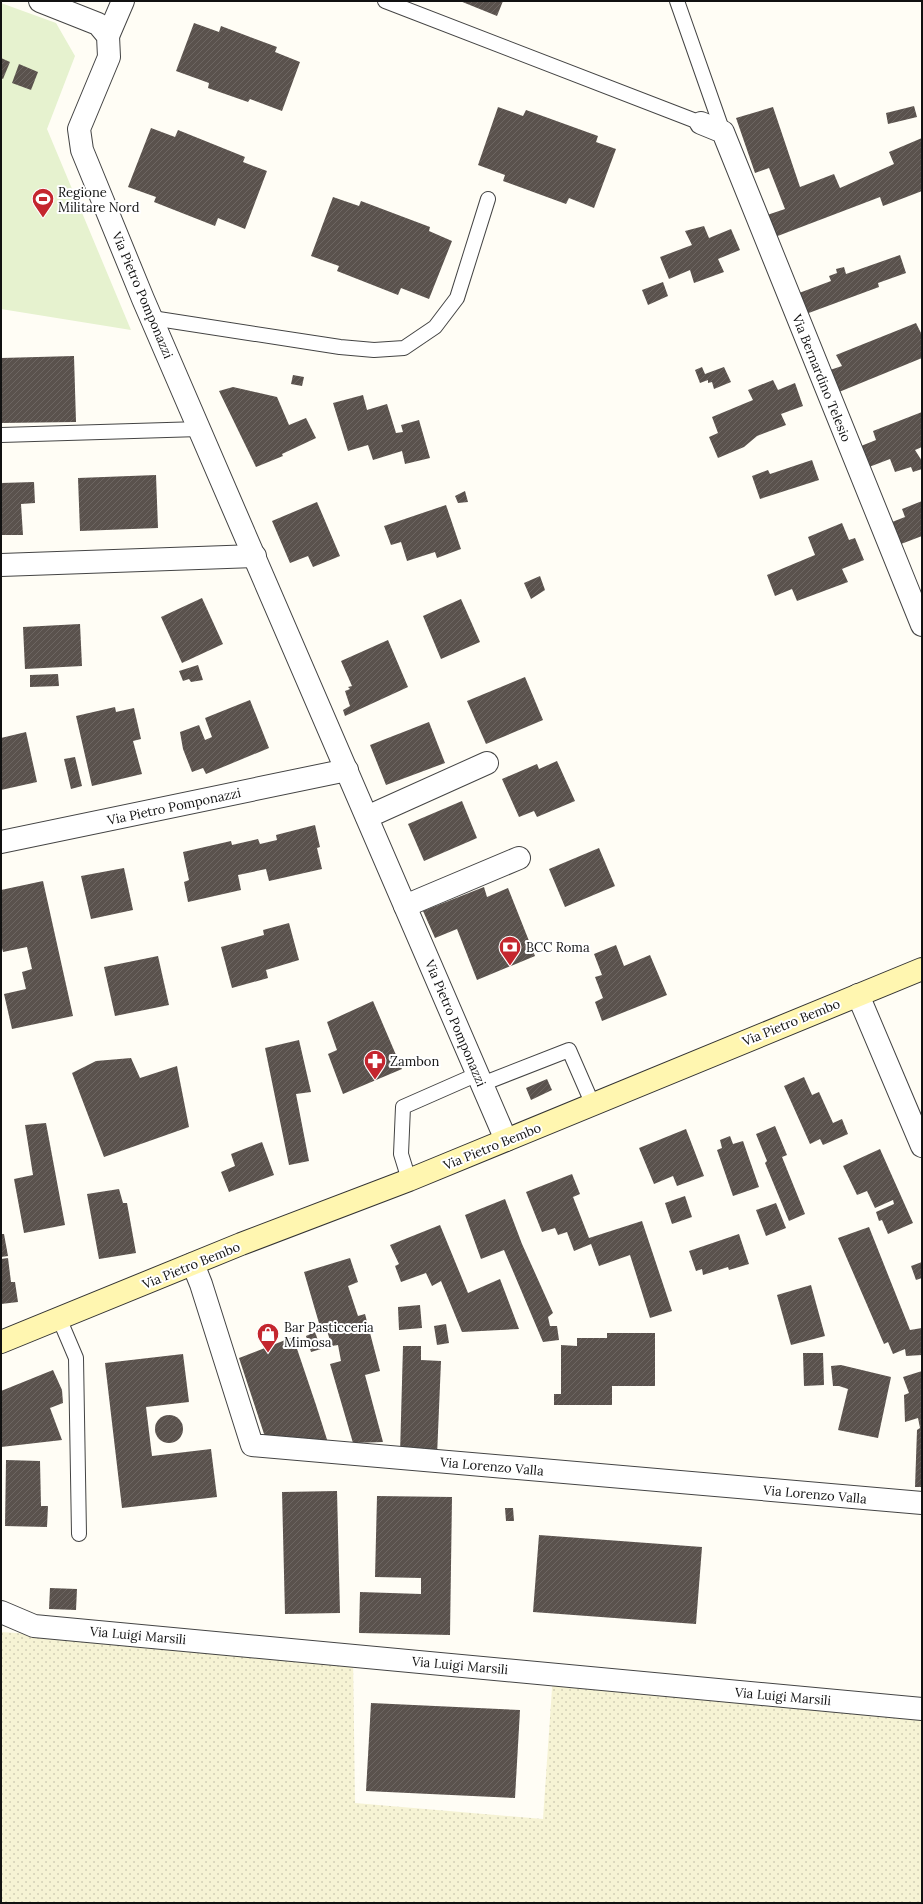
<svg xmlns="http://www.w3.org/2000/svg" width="923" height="1904" font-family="Lora,serif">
	<defs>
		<pattern id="farmland-dots" width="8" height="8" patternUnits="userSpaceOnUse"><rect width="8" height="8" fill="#f6f3d4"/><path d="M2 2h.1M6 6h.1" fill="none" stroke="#d2cfb5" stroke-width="1.8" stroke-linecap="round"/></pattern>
		<pattern id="building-hatch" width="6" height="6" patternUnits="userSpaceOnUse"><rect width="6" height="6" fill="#5a524d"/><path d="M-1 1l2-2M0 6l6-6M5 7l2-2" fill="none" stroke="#6d6662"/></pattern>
	</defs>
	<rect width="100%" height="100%" fill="#fffdf5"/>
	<!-- farmland -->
	<path fill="url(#farmland-dots)" d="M1 1632 353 1655 355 1803 543 1819 553 1674 922 1708V1903H1Z"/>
	<!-- pitch -->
	<path fill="#e6f2cf" d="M1 3 56 23 75 56 47 129 131 330 1 309Z"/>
	<!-- building -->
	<g fill="url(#building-hatch)">
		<path d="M460 1H503L497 16Z"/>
		<path d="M194 23 219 32 221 26 277 47 275 52 300 62 282 111 250 99 248 102 208 88 209 83 176 71Z"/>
		<path d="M1 58 10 62 3 79 1 78Z"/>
		<path d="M19 64 38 72 31 90 12 83Z"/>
		<path d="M914 106 917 117 888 124 886 113Z"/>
		<path d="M498 107 523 116 526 110 598 136 596 142 616 149 594 208 569 198 566 204 503 181 505 175 478 165Z"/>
		<path d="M773 107 800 187 834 174 840 188 894 164 889 152 922 138V191L883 206 880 197 775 237 767 215 785 209 769 168 755 173 736 118Z"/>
		<path d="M151 128 175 137 178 130 245 157 243 162 267 171 245 229 218 218 215 226 154 202 156 197 128 187Z"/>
		<path d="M333 197 359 206 361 201 430 227 429 231 452 241 429 299 401 288 398 295 337 271 339 266 311 256Z"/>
		<path d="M704 226 709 238 731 229 740 250 718 259 724 272 694 283 690 270 669 279 660 257 692 245 685 231Z"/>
		<path d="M900 255 906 273 878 283 879 287 806 314 799 293 831 281 829 276 837 273 836 269 844 267 846 274Z"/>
		<path d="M663 282 668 296 648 305 642 290Z"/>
		<path d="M916 323 922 335V358L839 392 830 370 842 366 836 355Z"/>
		<path d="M74 356 76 422 1 423V358Z"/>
		<path d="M702 367 705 374 724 367 731 382 714 389 712 382 708 383V380L700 383 695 370Z"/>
		<path d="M293 375 304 377 302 386 291 384Z"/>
		<path d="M773 380 778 390 795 383 803 406 781 414 786 425 757 436 744 447 718 458 709 437 718 433 712 417 753 400 748 390Z"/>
		<path d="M233 387 277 397 289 425 306 418 316 438 282 454 283 456 256 467 219 391Z"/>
		<path d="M363 395 367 410 387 404 396 433 403 432 401 425 419 420 430 458 405 464 402 451 373 460 368 445 348 451 333 403Z"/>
		<path d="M922 412V447L915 450 922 461V469L913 472 911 467 895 472 890 459 869 467 861 446 876 440 873 431Z"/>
		<path d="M812 460 819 480 760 499 752 476 768 470 770 474Z"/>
		<path d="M156 475 158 528 80 531 78 478Z"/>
		<path d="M34 482 35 503 21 504 23 535H1V483Z"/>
		<path d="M465 491 468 502 458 503 455 496Z"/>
		<path d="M922 501V536L901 544 892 522 905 517 902 509Z"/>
		<path d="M317 502 340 556 313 567 308 556 290 563 272 521Z"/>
		<path d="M446 505 461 549 437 558 435 552 407 561 401 542 391 545 384 526Z"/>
		<path d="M842 523 849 540 855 538 864 560 842 569 848 582 797 601 792 589 775 596 767 575 815 555 808 537Z"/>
		<path d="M540 576 545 590 531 599 524 583Z"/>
		<path d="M202 598 223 644 182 663 161 617Z"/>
		<path d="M461 599 480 642 441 659 423 616Z"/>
		<path d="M80 624 82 666 25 669 23 627Z"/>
		<path d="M388 640 408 687 345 716 343 710 350 706 345 691 350 689 348 687 352 686 341 661Z"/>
		<path d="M198 665 203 680 191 682 189 679 183 681 179 671Z"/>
		<path d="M58 674 59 686 30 687V675Z"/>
		<path d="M525 677 543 720 486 744 467 701Z"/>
		<path d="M250 700 269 748 206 774 203 768 192 772 183 749 180 732 199 725 205 740 212 737 205 718Z"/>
		<path d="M115 707 116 712 134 708 141 739 133 741 142 774 92 786 76 716Z"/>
		<path d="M429 722 445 763 386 785 370 745Z"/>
		<path d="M26 732 37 782 1 790V738Z"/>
		<path d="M75 757 82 786 71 789 64 759Z"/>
		<path d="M557 761 575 801 537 817 534 811 519 817 502 779 537 764 539 769Z"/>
		<path d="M462 801 477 838 424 861 408 824Z"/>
		<path d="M315 825 320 847 317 848 322 869 269 881 266 869 238 875 241 890 188 902 184 882 189 880 183 852 231 841 232 845 258 839 260 844 277 840 276 835Z"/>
		<path d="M599 848 615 886 565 907 549 869Z"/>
		<path d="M124 868 133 910 91 919 81 876Z"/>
		<path d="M43 881 73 1016 12 1029 4 994 26 989 22 972 32 969 27 947 3 952 1 944V890Z"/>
		<path d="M484 887 487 897 508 888 535 956 477 980 457 929 435 938 423 911Z"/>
		<path d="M289 923 299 960 266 970 268 978 232 988 221 947 264 935 263 930Z"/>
		<path d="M616 945 624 966 650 955 667 995 602 1021 595 1002 603 998 595 977 602 975 594 954Z"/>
		<path d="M158 956 169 1005 115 1016 104 967Z"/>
		<path d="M373 1001 402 1069 343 1094 328 1054 337 1050 327 1022Z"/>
		<path d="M299 1040 311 1092 296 1094 309 1161 289 1165 265 1048Z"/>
		<path d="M131 1058 140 1078 177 1066 189 1127 104 1157 72 1073 96 1061Z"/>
		<path d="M804 1077 812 1095 819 1092 833 1123 842 1119 848 1134 823 1145 820 1139 810 1144 784 1086Z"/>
		<path d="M547 1079 552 1090 531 1100 526 1088Z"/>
		<path d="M46 1123 65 1225 24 1233 14 1179 33 1175 25 1125Z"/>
		<path d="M775 1126 787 1155 782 1157 805 1214 789 1221 765 1163 767 1161 756 1134Z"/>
		<path d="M686 1129 704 1176 677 1186 673 1176 654 1184 639 1148Z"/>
		<path d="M730 1136 733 1144 743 1141 759 1187 733 1196 717 1150 722 1148 720 1140Z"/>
		<path d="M262 1142 274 1175 229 1192 221 1172 235 1166 231 1154Z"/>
		<path d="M880 1149 913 1223 888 1234 882 1220 879 1221 876 1212 894 1204 893 1200 875 1208 867 1191 857 1195 843 1166Z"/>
		<path d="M572 1174 580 1194 573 1197 589 1238 642 1221 672 1311 650 1318 630 1255 599 1266 591 1244 574 1251 567 1232 558 1235 555 1228 542 1232 526 1192Z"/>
		<path d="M119 1189 123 1203H127L136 1253 99 1259 87 1194Z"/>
		<path d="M685 1196 692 1217 672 1224 665 1203Z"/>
		<path d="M505 1199 522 1244 553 1313 548 1317 550 1326H557L559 1340 543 1342 504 1250 481 1259 465 1215Z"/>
		<path d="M776 1203 786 1228 766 1236 756 1210Z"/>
		<path d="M440 1225 468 1293 500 1279 519 1329 462 1332 441 1281 432 1286 426 1273 401 1282 395 1266 399 1264 390 1245Z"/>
		<path d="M869 1227 910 1330 922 1328V1355L906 1356 905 1349 893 1354 888 1342 884 1344 838 1238Z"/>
		<path d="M1 1234H4L8 1256 1 1257Z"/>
		<path d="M739 1234 749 1264 729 1270 728 1267 703 1275 702 1269 696 1271 689 1251Z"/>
		<path d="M8 1258 11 1282H15L18 1302 1 1304V1259Z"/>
		<path d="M350 1258 358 1282 348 1286 358 1316 365 1314 380 1371 365 1375 383 1442 353 1443 330 1364 341 1361 338 1345 332 1346 326 1328 321 1330 304 1272Z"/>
		<path d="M922 1262V1278L916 1280 911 1266Z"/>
		<path d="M811 1285 825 1336 791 1345 777 1295Z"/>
		<path d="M420 1305 422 1328 399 1330 398 1307Z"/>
		<path d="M446 1324 449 1343 437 1345 434 1326Z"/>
		<path d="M315 1332 321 1349 311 1352 306 1336Z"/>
		<path d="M607 1333H655V1386H612V1405H554V1394H561V1345L577 1346V1338H607Z"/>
		<path d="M293 1337 316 1405 330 1449 267 1443 239 1358Z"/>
		<path d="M403 1346H421V1360L441 1361 437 1456 400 1454Z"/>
		<path d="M803 1353H823L824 1385 804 1386Z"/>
		<path d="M183 1354 189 1402 146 1407 152 1456 211 1449 217 1497 122 1508 105 1363Z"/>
		<path d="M841 1365 891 1377 878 1438 838 1430 848 1389 839 1386H833L831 1366Z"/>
		<path d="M53 1370 62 1390 63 1403 50 1408 62 1440 1 1447V1391Z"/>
		<path d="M922 1371V1487H915L917 1430 920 1428 918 1418 905 1422 904 1395 909 1393 903 1377Z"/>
		<circle cx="169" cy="1429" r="14"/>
		<path d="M6 1460 40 1461 41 1506H48L47 1527 5 1526Z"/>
		<path d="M337 1491 340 1613 285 1614 282 1492Z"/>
		<path d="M377 1496 452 1497 450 1635 359 1633 360 1592 421 1594V1578L375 1577Z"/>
		<path d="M505 1508H513L514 1521H506Z"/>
		<path d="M539 1535 702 1547 696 1624 533 1612Z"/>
		<path d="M50 1588 77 1589 76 1610 49 1609Z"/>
		<path d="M371 1703 520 1710 515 1798 366 1791Z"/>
	</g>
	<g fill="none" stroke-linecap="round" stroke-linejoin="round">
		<!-- lane casing -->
		<g stroke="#444" stroke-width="16">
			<g id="lane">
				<path d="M385 1 701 123"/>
				<path d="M677 1 723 132"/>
				<path d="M152 318 340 347 374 350 404 348 435 327 457 298 488 199"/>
				<path d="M1 435 200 429"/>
				<path d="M482 1084 569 1050 593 1105"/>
				<path d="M409 1180 401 1154 403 1107 478 1074"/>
				<path d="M59 1318 76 1358 79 1534"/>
			</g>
		</g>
		<!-- street casing -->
		<g stroke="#444" stroke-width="24">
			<g id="street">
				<path d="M40 1 98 24 108 36 109 57 79 129 82 150 143 299 506 1140"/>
				<path d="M108 36 123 1"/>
				<path d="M701 123 723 132 922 625"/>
				<path d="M1 565 255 556"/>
				<path d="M367 817 487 763"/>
				<path d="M1 842 347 770"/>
				<path d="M405 906 519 858"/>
				<path d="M858 995 922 1146"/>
				<path d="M193 1264 201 1284 252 1445 922 1503"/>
				<path d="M1 1612 34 1626 922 1709"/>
			</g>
		</g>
		<!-- secondary casing -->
		<g stroke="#333" stroke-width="24">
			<path id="secondary" d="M1 1342 241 1244 409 1180 922 969"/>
		</g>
		<!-- lane -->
		<use href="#lane" stroke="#fff" stroke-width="14"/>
		<!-- street -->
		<use href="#street" stroke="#fff" stroke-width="22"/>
		<!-- secondary -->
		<use href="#secondary" stroke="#fff6b0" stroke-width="22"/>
	</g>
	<!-- icons -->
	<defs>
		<g id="stadium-pin" transform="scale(1.15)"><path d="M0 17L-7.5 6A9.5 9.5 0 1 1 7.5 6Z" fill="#c4262e" stroke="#fff"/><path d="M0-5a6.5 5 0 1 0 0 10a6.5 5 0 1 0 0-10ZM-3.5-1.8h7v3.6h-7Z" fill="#fff"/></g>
		<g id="bank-pin" transform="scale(1.15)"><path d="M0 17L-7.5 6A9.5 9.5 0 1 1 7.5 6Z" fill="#c4262e" stroke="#fff"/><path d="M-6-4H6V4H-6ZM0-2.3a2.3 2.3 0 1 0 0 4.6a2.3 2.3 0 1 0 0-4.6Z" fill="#fff"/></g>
		<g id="pharmacy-pin" transform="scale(1.15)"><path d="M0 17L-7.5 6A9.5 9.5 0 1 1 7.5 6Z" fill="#c4262e" stroke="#fff"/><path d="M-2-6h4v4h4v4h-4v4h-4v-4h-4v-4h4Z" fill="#fff"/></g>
		<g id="shop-pin" transform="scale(1.15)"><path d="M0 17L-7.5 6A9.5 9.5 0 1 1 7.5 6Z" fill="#c4262e" stroke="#fff"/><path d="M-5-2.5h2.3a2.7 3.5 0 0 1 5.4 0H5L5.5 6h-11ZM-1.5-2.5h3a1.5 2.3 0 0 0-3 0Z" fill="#fff"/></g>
	</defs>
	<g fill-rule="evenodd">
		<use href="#stadium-pin" x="43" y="199"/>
		<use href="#bank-pin" x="510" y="947"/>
		<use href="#pharmacy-pin" x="375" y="1061"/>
		<use href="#shop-pin" x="268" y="1334"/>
	</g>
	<g text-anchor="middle" stroke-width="4" stroke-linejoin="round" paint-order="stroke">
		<!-- poi labels -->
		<g font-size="13" fill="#111" stroke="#fff" text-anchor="start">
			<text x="58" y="197">Regione<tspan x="58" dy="15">Militare Nord</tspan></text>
			<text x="526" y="952">BCC Roma</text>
			<text x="390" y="1066">Zambon</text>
			<text x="284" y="1332">Bar Pasticceria<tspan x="284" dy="15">Mimosa</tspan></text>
		</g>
		<!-- street labels -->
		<g font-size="13" fill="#111" stroke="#fff">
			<text transform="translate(143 295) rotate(67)" y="5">Via Pietro Pomponazzi</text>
			<text transform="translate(822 378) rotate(68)" y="5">Via Bernardino Telesio</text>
			<text transform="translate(174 806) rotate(-12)" y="5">Via Pietro Pomponazzi</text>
			<text transform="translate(791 1022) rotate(-22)" y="5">Via Pietro Bembo</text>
			<text transform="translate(456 1023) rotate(67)" y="5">Via Pietro Pomponazzi</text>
			<text transform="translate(492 1146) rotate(-22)" y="5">Via Pietro Bembo</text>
			<text transform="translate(191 1265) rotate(-22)" y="5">Via Pietro Bembo</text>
			<text transform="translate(492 1466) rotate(5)" y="5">Via Lorenzo Valla</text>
			<text transform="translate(815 1494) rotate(5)" y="5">Via Lorenzo Valla</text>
			<text transform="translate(138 1635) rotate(5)" y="5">Via Luigi Marsili</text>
			<text transform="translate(460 1665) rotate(5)" y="5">Via Luigi Marsili</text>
			<text transform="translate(783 1696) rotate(5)" y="5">Via Luigi Marsili</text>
		</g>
	</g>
	<!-- border -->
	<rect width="923" height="1904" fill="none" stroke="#111111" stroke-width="4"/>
</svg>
